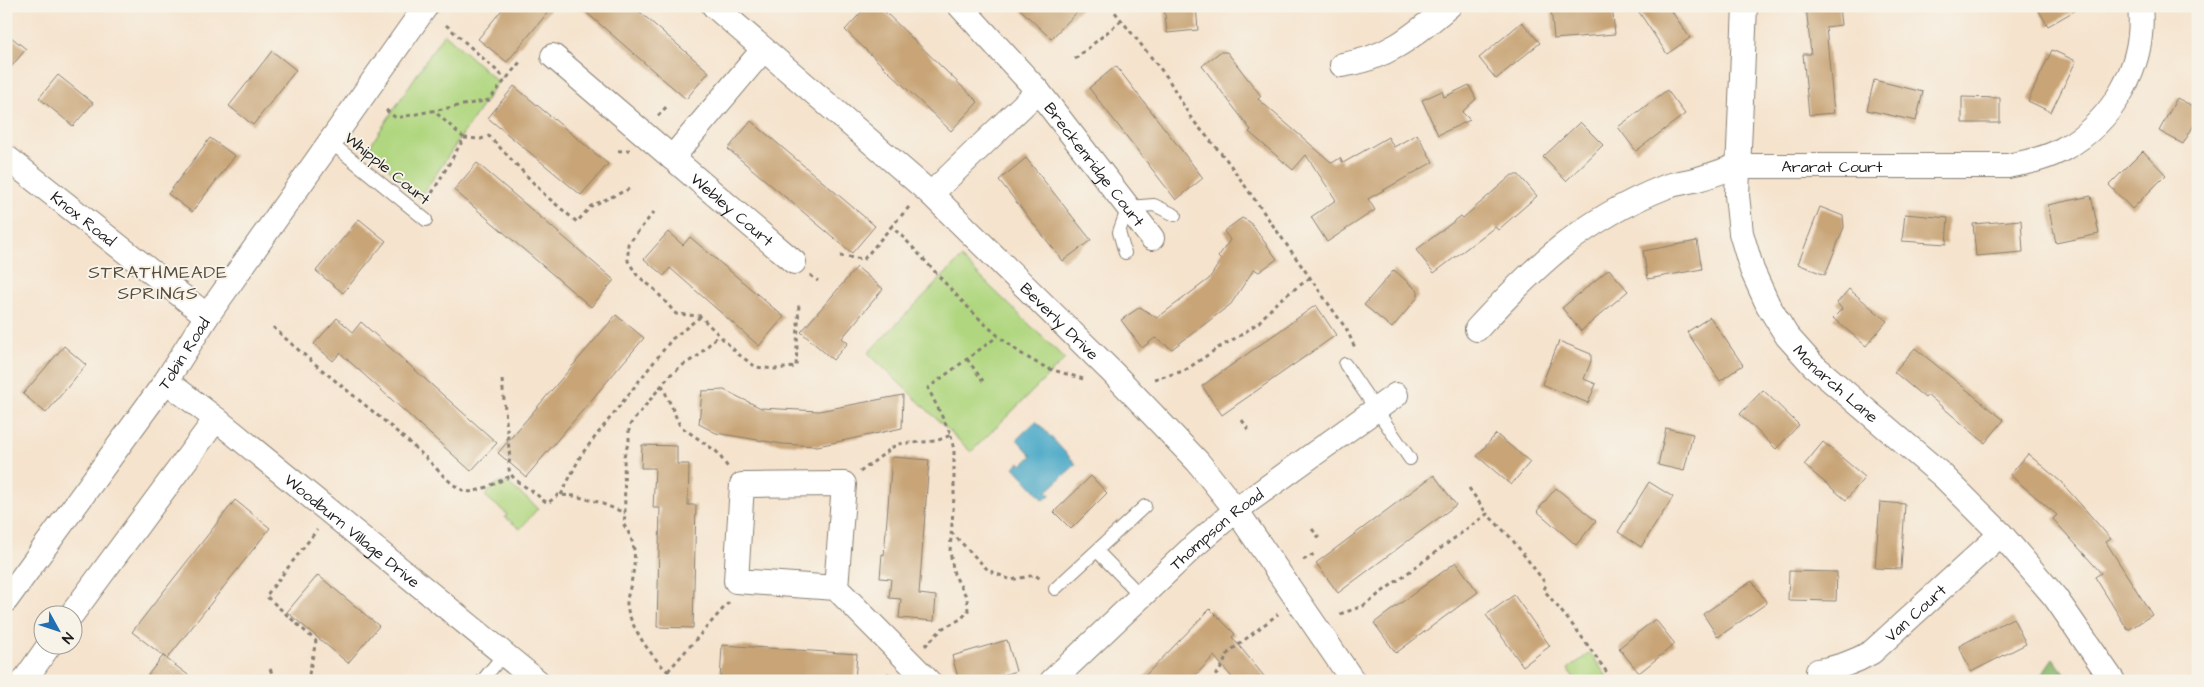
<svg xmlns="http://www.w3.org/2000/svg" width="2204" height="687" font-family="'Architects Daughter',sans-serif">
	<rect width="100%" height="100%" fill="#f7f3e8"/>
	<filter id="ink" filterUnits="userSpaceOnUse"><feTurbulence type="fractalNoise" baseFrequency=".02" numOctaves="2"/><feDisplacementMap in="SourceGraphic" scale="10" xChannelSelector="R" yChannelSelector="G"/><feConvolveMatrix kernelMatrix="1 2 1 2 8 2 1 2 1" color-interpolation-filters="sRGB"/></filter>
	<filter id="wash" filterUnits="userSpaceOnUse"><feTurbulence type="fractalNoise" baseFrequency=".0096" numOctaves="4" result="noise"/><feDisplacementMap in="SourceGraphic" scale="20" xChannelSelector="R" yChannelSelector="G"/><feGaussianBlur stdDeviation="1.12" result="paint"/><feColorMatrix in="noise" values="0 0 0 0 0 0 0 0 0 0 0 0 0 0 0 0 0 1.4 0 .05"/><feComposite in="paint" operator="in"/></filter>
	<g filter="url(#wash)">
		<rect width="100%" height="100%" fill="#f5e3cd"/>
		<!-- green -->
		<g fill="#b0d780" stroke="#667a4e">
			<path d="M444 33 498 82 420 198 368 149Z"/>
			<path d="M961 258 1065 359 971 452 868 353Z"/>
			<path d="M499 483H508L538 508 520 529 505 517 507 514 485 496 493 486Z"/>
			<path d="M1590 653 1608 678 1607 681H1576L1568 669Z"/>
		</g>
		<!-- forest -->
		<path fill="#8cb86e" stroke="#546a45" d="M2053 658 2070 681H2037Z"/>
		<!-- water -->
		<path fill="#48a8c7" stroke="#326272" d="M1036 421 1076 464 1047 491 1050 495 1044 500 1014 467 1020 462 1022 465 1032 456 1017 439Z"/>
		<g id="blocks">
			<!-- building -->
			<g fill="#c8a477">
				<path d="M505 6H553L507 62 478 39Z"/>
				<path d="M579 6H633L709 72 686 99Z"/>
				<path d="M867 6H879L978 102 951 131 845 30Z"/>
				<path d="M1017 6H1083L1051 39Z"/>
				<path d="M1164 6H1196L1198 30 1167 33Z"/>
				<path d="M1572 6H1612L1615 34 1554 39 1551 8Z"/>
				<path d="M1635 6H1668L1690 38 1667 54Z"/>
				<path d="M1806 6H1839L1841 25 1826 27 1834 113 1809 115 1803 54H1811Z"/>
				<path d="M2036 6H2083L2048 26Z"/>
				<path d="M1522 22 1540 43 1496 79 1479 58Z"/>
				<path d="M6 33 26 49 6 73Z"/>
				<path d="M2052 50 2076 61 2051 112 2028 101Z"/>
				<path d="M272 51 296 70 253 125 229 106Z"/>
				<path d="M1220 52H1227L1261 96 1258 99 1332 163 1340 158 1343 163 1388 137 1394 147 1417 134 1433 162 1368 199 1375 210 1327 242 1311 217 1336 200 1306 155 1293 170 1249 132 1251 130 1202 66Z"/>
				<path d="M1116 66 1203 178 1176 200 1089 88Z"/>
				<path d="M58 75 93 103 73 126 39 98Z"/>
				<path d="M1874 80 1923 92 1916 121 1867 110Z"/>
				<path d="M1469 85 1476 99 1462 112 1470 120 1438 135 1422 100 1442 91 1444 97Z"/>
				<path d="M514 86 608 164 581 195 488 118Z"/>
				<path d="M1667 90 1685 114 1636 151 1618 127Z"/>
				<path d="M1962 97 2000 98V123H1962Z"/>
				<path d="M2177 98 2198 109V118L2183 144 2159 131Z"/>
				<path d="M751 121 875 226 852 253 728 149Z"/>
				<path d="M1580 122 1603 145 1566 181 1543 157Z"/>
				<path d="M210 138 235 156 192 212 168 194Z"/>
				<path d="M2143 151 2166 175 2132 209 2109 185Z"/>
				<path d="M1026 158 1091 240 1063 261 999 180Z"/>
				<path d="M477 163 614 280 591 307 454 190Z"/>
				<path d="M1512 175H1519L1537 196 1498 230 1495 227 1434 273 1416 250 1461 216 1463 218Z"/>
				<path d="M2091 196 2099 234 2056 243 2048 205Z"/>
				<path d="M1820 207 1843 216 1844 227 1825 275 1798 264Z"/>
				<path d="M1905 214 1948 218 1946 244 1902 241Z"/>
				<path d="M1242 218 1250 222 1277 259 1259 272 1254 269 1231 304 1172 349 1155 338 1142 348 1121 320 1140 307 1157 318 1209 279 1221 260 1218 257 1230 240 1224 231Z"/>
				<path d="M359 219 386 241 343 293 316 271Z"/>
				<path d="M2021 220 2023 252 1976 256 1973 224Z"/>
				<path d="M668 232 683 245 690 237 784 317 759 346 670 268 664 276 644 259Z"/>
				<path d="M1697 241 1702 269 1648 279 1643 251Z"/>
				<path d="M857 267 883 289 842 338 848 343 833 360 801 332Z"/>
				<path d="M1609 269 1628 291 1581 331 1562 308Z"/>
				<path d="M1394 270 1418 291V297L1392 328 1364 305Z"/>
				<path d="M1849 289 1887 321 1866 346 1833 318 1842 309 1837 303Z"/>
				<path d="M1316 305 1336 335 1222 415 1202 386Z"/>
				<path d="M616 315 644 338 526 477 498 453Z"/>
				<path d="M1710 317 1743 365 1720 381 1687 332Z"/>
				<path d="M337 318 353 332 361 322 497 443 471 471 340 353 333 361 314 344Z"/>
				<path d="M1559 341 1591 354V361L1584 379 1596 384 1588 403 1542 384Z"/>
				<path d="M64 346 86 365 46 413 23 394Z"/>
				<path d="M1915 348 2004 420 1985 443 1928 395 1925 398 1894 372Z"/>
				<path d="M724 390 761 408 819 411 903 395 902 428 818 446 782 444 716 433 699 424 702 391Z"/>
				<path d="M1763 390 1799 425 1776 449 1740 414Z"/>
				<path d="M1666 428 1693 434 1684 471 1658 465Z"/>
				<path d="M1496 434 1530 462 1511 485 1477 456Z"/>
				<path d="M1823 442 1865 477 1846 500 1804 465Z"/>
				<path d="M642 445 677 446V464H689L688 505H696L693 628 657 627 660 508H653L655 468H641Z"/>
				<path d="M2028 454 2061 482 2111 539 2106 542 2152 615 2128 630 2095 577 2101 573 2053 519 2057 515 2010 475Z"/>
				<path d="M892 457 929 460 919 594 936 596 934 621 899 618 901 599 889 598 891 579 880 578 882 554 884 555Z"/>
				<path d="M1434 475 1456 505 1338 593 1316 563Z"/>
				<path d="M1091 476 1107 493 1071 529 1054 512Z"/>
				<path d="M1649 482 1673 497 1641 547 1618 532Z"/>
				<path d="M1556 488 1596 521 1576 545 1537 511Z"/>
				<path d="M235 500 270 528 167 659 196 681H143L163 656 166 658 132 632Z"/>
				<path d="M1880 502 1905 504 1901 569 1875 568Z"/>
				<path d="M1456 562 1478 592 1396 653 1374 623Z"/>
				<path d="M1789 571 1837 572 1836 601 1788 600Z"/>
				<path d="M318 575 379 626 348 663 287 612Z"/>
				<path d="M1752 581 1767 603 1718 637 1703 614Z"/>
				<path d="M1514 595 1550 646 1523 666 1486 615Z"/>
				<path d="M1210 609 1235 634 1232 637 1268 681H1235L1214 656 1190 681H1140Z"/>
				<path d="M2013 618 2026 644 1971 672 1959 646Z"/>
				<path d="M1655 619 1675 644 1639 673 1619 648Z"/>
				<path d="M1007 640 1016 671 983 681H959L952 656Z"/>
				<path d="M722 645 857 654 855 681H720Z"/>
			</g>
		</g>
	</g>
	<g filter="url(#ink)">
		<use href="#blocks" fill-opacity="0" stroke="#888074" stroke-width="1"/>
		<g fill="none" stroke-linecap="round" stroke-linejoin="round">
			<!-- lane casing -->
			<g stroke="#888074" stroke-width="14">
				<g id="lane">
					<path d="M329 141 426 220"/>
					<path d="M1125 253 1119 232 1128 207 1154 205 1175 215"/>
					<path d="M1345 364 1410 459"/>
					<path d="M1097 551 1141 596"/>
					<path d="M1055 589 1145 506"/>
					<path d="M482 681 504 654"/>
				</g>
			</g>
			<!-- street casing -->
			<g stroke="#888074" stroke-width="26">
				<g id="street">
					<path id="s1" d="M714 6 931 194 1113 373 1198 462 1236 510 1353 681"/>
					<path id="s2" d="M960 6 1038 91 1152 238"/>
					<path id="s3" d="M1745 6 1737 195 1741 233 1752 270 1768 305 1787 336 1813 365 1943 476 2001 534 2055 597 2113 681"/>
					<path id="s4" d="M553 56 794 262"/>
					<path d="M1342 65C1389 58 1414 35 1449 6"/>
					<path id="s5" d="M6 157 207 316"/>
					<path d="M672 158 763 50"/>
					<path d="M931 194 1038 91"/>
					<path id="s6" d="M1477 329C1536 265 1582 220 1665 187 1675 183 1687 182 1698 179 1712 175 1725 170 1738 166H2008C2027 162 2046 159 2063 149 2114 121 2146 65 2140 6"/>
					<path id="s7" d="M166 381 216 419 537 681"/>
					<path d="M836 588 844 484 742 485 736 581 836 588 928 681"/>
					<path id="s8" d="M6 600 166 381 207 316 426 6"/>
					<path d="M72 614 216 419"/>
					<path id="s9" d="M1818 671C1839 668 1855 662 1872 652L2001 534"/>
					<path d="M24 681 50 644"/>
					<path id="s10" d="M1052 681 1193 547 1236 510 1396 395"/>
				</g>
			</g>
			<!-- path -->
			<g stroke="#888074" stroke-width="3" stroke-dasharray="4 4" stroke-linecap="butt">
				<path d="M1110 6 1167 77 1191 118 1226 159 1347 330 1356 350"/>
				<path d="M446 25 506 79"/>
				<path d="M1075 59 1122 20"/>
				<path d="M386 110 396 118 489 100 520 62"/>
				<path d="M658 116 668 105"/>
				<path d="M464 138 481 139 489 136 545 195 577 222 591 206 629 189"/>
				<path d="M618 151 630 150"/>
				<path d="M428 200 464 138 434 111"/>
				<path d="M909 207 891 227 901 235C942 277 987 337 1039 364 1052 371 1069 374 1083 379"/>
				<path d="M654 212 628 244V261L637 275 654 289 676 314 700 316 738 354 756 367 774 369 796 367 799 303"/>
				<path d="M840 256 864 259 891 227"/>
				<path d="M810 275 818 281"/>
				<path d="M273 327C321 372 376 411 424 456 436 467 449 485 465 491 475 495 501 480 511 476"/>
				<path d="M967 359 983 381"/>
				<path d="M1154 379 1184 371 1218 348 1241 335 1259 322 1278 301 1310 278"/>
				<path d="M502 380 510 459C504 476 520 483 532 491 538 495 542 500 548 503L558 495 575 496 598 502 625 513"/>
				<path d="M662 385 680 426 717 452 729 469"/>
				<path d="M1242 420 1249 431"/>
				<path d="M860 472 897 444 936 441 951 435 928 388 998 336"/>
				<path d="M1469 488 1487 514"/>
				<path d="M561 495 581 455 672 339 700 317"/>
				<path d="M1312 529 1321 540"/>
				<path d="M951 532 988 570 1011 580 1035 575 1042 580"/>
				<path d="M1303 560 1316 553"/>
				<path d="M1340 614 1363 606 1487 514 1511 538 1546 584 1544 590 1579 633 1613 681"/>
				<path d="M925 646 943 628 961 619 968 611 967 598 954 574 950 551 954 496V451L951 435"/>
				<path d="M270 669 276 681"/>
				<path d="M668 671 730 601"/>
				<path d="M304 681 309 674 316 641 266 596 317 530"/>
				<path d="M682 681C662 674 626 624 627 602 627 596 630 589 631 583 636 561 637 544 624 525L625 513 624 456 629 441V426L670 375 683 365 698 356 718 335"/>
				<path d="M884 681 889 673"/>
				<path d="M1209 681 1219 672 1229 652 1278 614"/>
			</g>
			<!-- lane -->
			<use href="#lane" stroke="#fff" stroke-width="12"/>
			<!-- street -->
			<use href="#street" stroke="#fff" stroke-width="24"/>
		</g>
	</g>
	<g text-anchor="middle" stroke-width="4" stroke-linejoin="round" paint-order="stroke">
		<!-- street labels -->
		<g font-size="16" fill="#1c1c1c" stroke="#f7f3e8">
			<text dy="6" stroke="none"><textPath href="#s2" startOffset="208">Breckenridge Court</textPath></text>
			<text dy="6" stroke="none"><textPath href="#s6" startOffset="408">Ararat Court</textPath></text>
			<text transform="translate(388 168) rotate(39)" y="6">Whipple Court</text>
			<text dy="6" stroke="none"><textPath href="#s4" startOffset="236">Webley Court</textPath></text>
			<text dy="6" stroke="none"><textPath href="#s5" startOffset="99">Knox Road</textPath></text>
			<text dy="6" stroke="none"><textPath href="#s1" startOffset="468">Beverly Drive</textPath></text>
			<text dy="6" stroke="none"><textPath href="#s8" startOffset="304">Tobin Road</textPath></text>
			<text dy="6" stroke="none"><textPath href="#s3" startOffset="409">Monarch Lane</textPath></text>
			<text dy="6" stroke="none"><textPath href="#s7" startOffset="239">Woodburn Village Drive</textPath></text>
			<text dy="6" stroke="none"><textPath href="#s10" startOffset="224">Thompson Road</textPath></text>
			<text dy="6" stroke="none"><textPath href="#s9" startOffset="116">Van Court</textPath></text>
		</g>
		<!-- neighbourhood labels -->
		<g font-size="18" letter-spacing="1" fill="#584c3c" stroke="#f7f3e8">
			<text x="158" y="278">STRATHMEADE<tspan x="158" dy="21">SPRINGS</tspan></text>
		</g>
	</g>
	<!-- margin -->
	<rect width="2204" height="687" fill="none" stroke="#f7f3e8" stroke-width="25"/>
	<!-- north arrow -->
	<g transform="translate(58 630) rotate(130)"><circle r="24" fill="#f7f3e8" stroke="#9f9d96"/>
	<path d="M0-4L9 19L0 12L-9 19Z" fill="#1f6fb2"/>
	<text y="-8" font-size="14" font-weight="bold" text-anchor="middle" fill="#1c1c1c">N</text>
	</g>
</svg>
